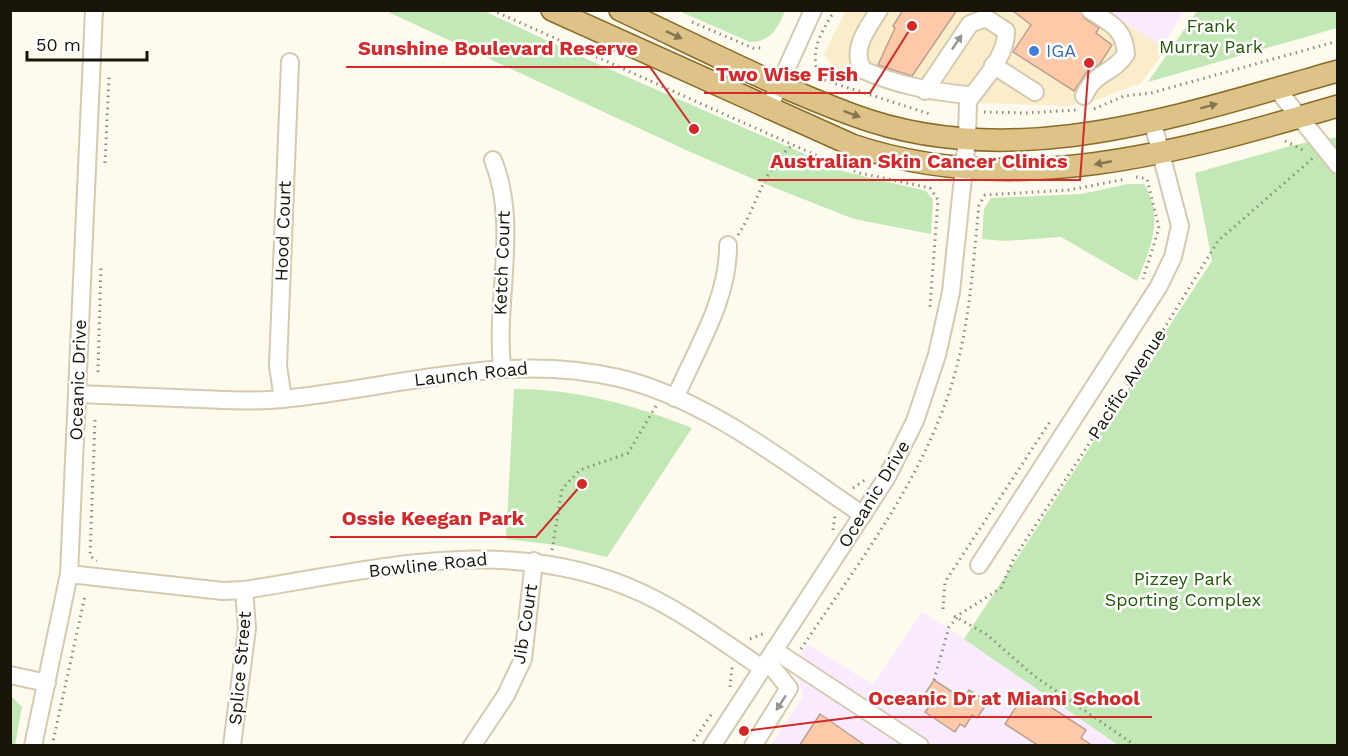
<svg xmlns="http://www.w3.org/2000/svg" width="1348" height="756" font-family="'Work Sans',sans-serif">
	<rect width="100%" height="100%" fill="#fefaee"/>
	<!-- built -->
	<path fill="#faedc9" d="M846 10 1106 11 1166 49 1141 83 1094 101 1066 106 928 101 833 67 824 54Z"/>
	<!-- education -->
	<g fill="#faeafd">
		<path d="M1106 11 1185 10V11L1161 46Z"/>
		<path d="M922 612 964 639 1118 745 771 746 803 696 797 675 790 670 808 644 873 685Z"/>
	</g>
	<!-- green -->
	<g fill="#c1e8b5">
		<path d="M386 11H484L602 66 846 172 926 191 933 200 931 234 854 219 770 186 688 151Z"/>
		<path d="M679 11H785C778 28 771 42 750 42Z"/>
		<path d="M1197 11H1337V28L1148 82Z"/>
		<path d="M1337 137V745H1118L964 639 1212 261 1195 173 1294 145Z"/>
		<path d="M1128 184H1144C1164 217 1151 248 1137 281L1061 237 1004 241 982 239 984 209 991 198 1081 194Z"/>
		<path d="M514 389C577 389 634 405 692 428L607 557 556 545 506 539Z"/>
		<path d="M11 696 22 707 15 745H11Z"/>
	</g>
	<!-- building -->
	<g fill="#fec9a8" stroke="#baa090" stroke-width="1.5">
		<path d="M903 10H957L912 76 878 65 895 28 893 26Z"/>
		<path d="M1012 10H1080L1084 18 1099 28 1096 33 1112 45 1100 64 1086 73 1074 91 1013 52 1031 25Z"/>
		<path d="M934 680 963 699 969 690 988 702 977 718 972 715 965 727 960 724 955 732 925 712 931 704 922 698Z"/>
		<path d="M1026 691 1086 730 1081 738 1093 746H1039L1005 724Z"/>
		<path d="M820 714 866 746H799Z"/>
	</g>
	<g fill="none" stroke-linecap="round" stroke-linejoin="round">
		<!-- minor casing -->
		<g stroke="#d5caaf" stroke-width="20">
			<g id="minor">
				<path d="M993 65 1035 92"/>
				<path d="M1276 88 1338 165"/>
				<path d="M925 91 970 24 986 18 1006 31C1007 56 982 82 968 101"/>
				<path d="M1084 96C1095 71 1112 75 1126 54 1124 28 1111 24 1090 10"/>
				<path d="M768 110 813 10"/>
				<path d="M493 160C519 224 495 299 502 367"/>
				<path d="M78 394C118 396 159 397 200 399 227 400 255 402 282 399 395 388 505 351 619 378 707 399 789 465 863 515"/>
				<path d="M675 398C696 350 729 298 728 245"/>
				<path d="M283 399 278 366 290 62"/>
				<path d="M979 565 1159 286 1173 257 1180 226 1152 120"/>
				<path d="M69 574 223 591 244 590C380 569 510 532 642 593 685 613 723 642 762 668"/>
				<path d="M774 650 920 746"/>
				<path d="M10 675 47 683"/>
				<path d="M33 746 69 574 94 10"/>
				<path d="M232 746 247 628 244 590"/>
				<path d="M472 746 506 695 523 659 534 561"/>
				<path d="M712 746 887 477 915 421 937 355 951 292 967 139 968 101 967 95C929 91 897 85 863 70 850 49 868 28 879 10"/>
				<path d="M753 746 789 688 767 661"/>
			</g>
		</g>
		<!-- major casing -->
		<g stroke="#8a6c29" stroke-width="24">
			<g id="major">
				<path d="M552 10 852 145C1014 200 1180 152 1338 106"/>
				<path d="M620 10C697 46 774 86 853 115 1014 175 1180 115 1338 71"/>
			</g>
		</g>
		<!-- path -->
		<g stroke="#8f8b80" stroke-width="3" stroke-dasharray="1.5 4.5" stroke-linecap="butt">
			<path d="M492 10 820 157 860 173 930 188 938 200 930 307"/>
			<path d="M835 10C821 32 807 55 821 79L930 114"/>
			<path d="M692 22 753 48H763"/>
			<path d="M1094 109 1124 96 1151 93 1338 41"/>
			<path d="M984 112 1025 113 1076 110"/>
			<path d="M1285 141 1303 150"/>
			<path d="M105 163 109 77"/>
			<path d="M1136 177 1147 179 1159 228 1143 279"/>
			<path d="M738 235C759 203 760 174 792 145"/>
			<path d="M98 372 101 265"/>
			<path d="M95 420 90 556 97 561"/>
			<path d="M853 488 865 480"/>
			<path d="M833 530 835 515"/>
			<path d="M552 550 562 489 580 470 628 453 656 406"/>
			<path d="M943 609 945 582 1051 420"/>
			<path d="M954 616 986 634 1033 675 1136 746"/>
			<path d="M750 639 765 633"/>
			<path d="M801 649C858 563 923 480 953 380 970 323 973 264 979 205L985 195 1069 190 1126 179"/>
			<path d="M934 680 949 627 960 614 1001 588 1014 558 1154 345 1218 241 1313 158"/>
			<path d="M730 687 732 667"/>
			<path d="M52 746 85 596"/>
			<path d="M690 746 713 712"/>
		</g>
		<!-- minor -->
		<use href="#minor" stroke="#fff" stroke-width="16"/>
		<!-- major -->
		<use href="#major" stroke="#ddc388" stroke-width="21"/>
	</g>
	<!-- one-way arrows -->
	<defs><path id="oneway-solid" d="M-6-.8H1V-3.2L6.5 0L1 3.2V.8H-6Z" transform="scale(1.5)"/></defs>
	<g fill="#857550">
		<use href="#oneway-solid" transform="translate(674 35) rotate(25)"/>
		<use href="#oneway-solid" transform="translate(1209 106) rotate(-15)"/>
		<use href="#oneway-solid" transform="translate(852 114) rotate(21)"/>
		<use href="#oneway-solid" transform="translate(1103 163) rotate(169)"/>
	</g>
	<g fill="#989691">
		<use href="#oneway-solid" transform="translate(957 42) rotate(-56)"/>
		<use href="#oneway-solid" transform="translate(781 703) rotate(123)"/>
	</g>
	<!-- markers -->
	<circle fill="#3f7fe0" stroke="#fff" stroke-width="2" cx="1034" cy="51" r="6"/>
	<g text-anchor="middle" stroke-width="5" stroke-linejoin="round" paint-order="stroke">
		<!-- park labels -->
		<g font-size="18" fill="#215804" stroke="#fff">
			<text x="1211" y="32">Frank<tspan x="1211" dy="21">Murray Park</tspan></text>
			<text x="1183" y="585">Pizzey Park<tspan x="1183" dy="21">Sporting Complex</tspan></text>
		</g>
		<!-- shop labels -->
		<g font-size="18" fill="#366cbe" stroke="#fff" text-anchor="start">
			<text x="1046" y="57">IGA</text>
		</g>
		<!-- street labels -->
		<g font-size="18" fill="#19150b" stroke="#fff">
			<text transform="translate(283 231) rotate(-88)" y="6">Hood Court</text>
			<text transform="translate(502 263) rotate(-88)" y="6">Ketch Court</text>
			<text transform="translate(471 374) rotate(-6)" y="6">Launch Road</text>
			<text transform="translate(78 380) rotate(-88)" y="6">Oceanic Drive</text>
			<text transform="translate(1127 384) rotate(-57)" y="6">Pacific Avenue</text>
			<text transform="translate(874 494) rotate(-59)" y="6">Oceanic Drive</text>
			<text transform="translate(428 565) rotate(-6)" y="6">Bowline Road</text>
			<text transform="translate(525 624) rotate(-81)" y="6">Jib Court</text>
			<text transform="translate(240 668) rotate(-85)" y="6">Splice Street</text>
		</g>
	</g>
	<!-- callouts -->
	<path fill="none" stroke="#d62828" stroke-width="2" d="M694 129L650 67H346M912 26L870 93H704M1089 63L1080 180H758M582 484L536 537H330M744 731L856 717H1152"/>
	<g fill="#d62828" stroke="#fff" stroke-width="2">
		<circle cx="694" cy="129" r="6"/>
		<circle cx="912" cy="26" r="6"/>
		<circle cx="1089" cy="63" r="6"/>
		<circle cx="582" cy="484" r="6"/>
		<circle cx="744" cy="731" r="6"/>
	</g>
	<g font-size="20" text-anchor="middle" font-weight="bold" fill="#d62828" stroke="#fff" stroke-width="5" stroke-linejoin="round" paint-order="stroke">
		<text x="498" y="55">Sunshine Boulevard Reserve</text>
		<text x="787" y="81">Two Wise Fish</text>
		<text x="919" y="168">Australian Skin Cancer Clinics</text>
		<text x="433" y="525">Ossie Keegan Park</text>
		<text x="1004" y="705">Oceanic Dr at Miami School</text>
	</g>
	<!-- border -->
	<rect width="1348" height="756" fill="none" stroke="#19150b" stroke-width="24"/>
	<!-- scale -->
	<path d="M27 51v9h120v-9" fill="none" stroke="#19150b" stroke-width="3"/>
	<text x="36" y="51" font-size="18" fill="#19150b" stroke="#ffffff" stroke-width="4.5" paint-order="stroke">50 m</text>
</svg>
